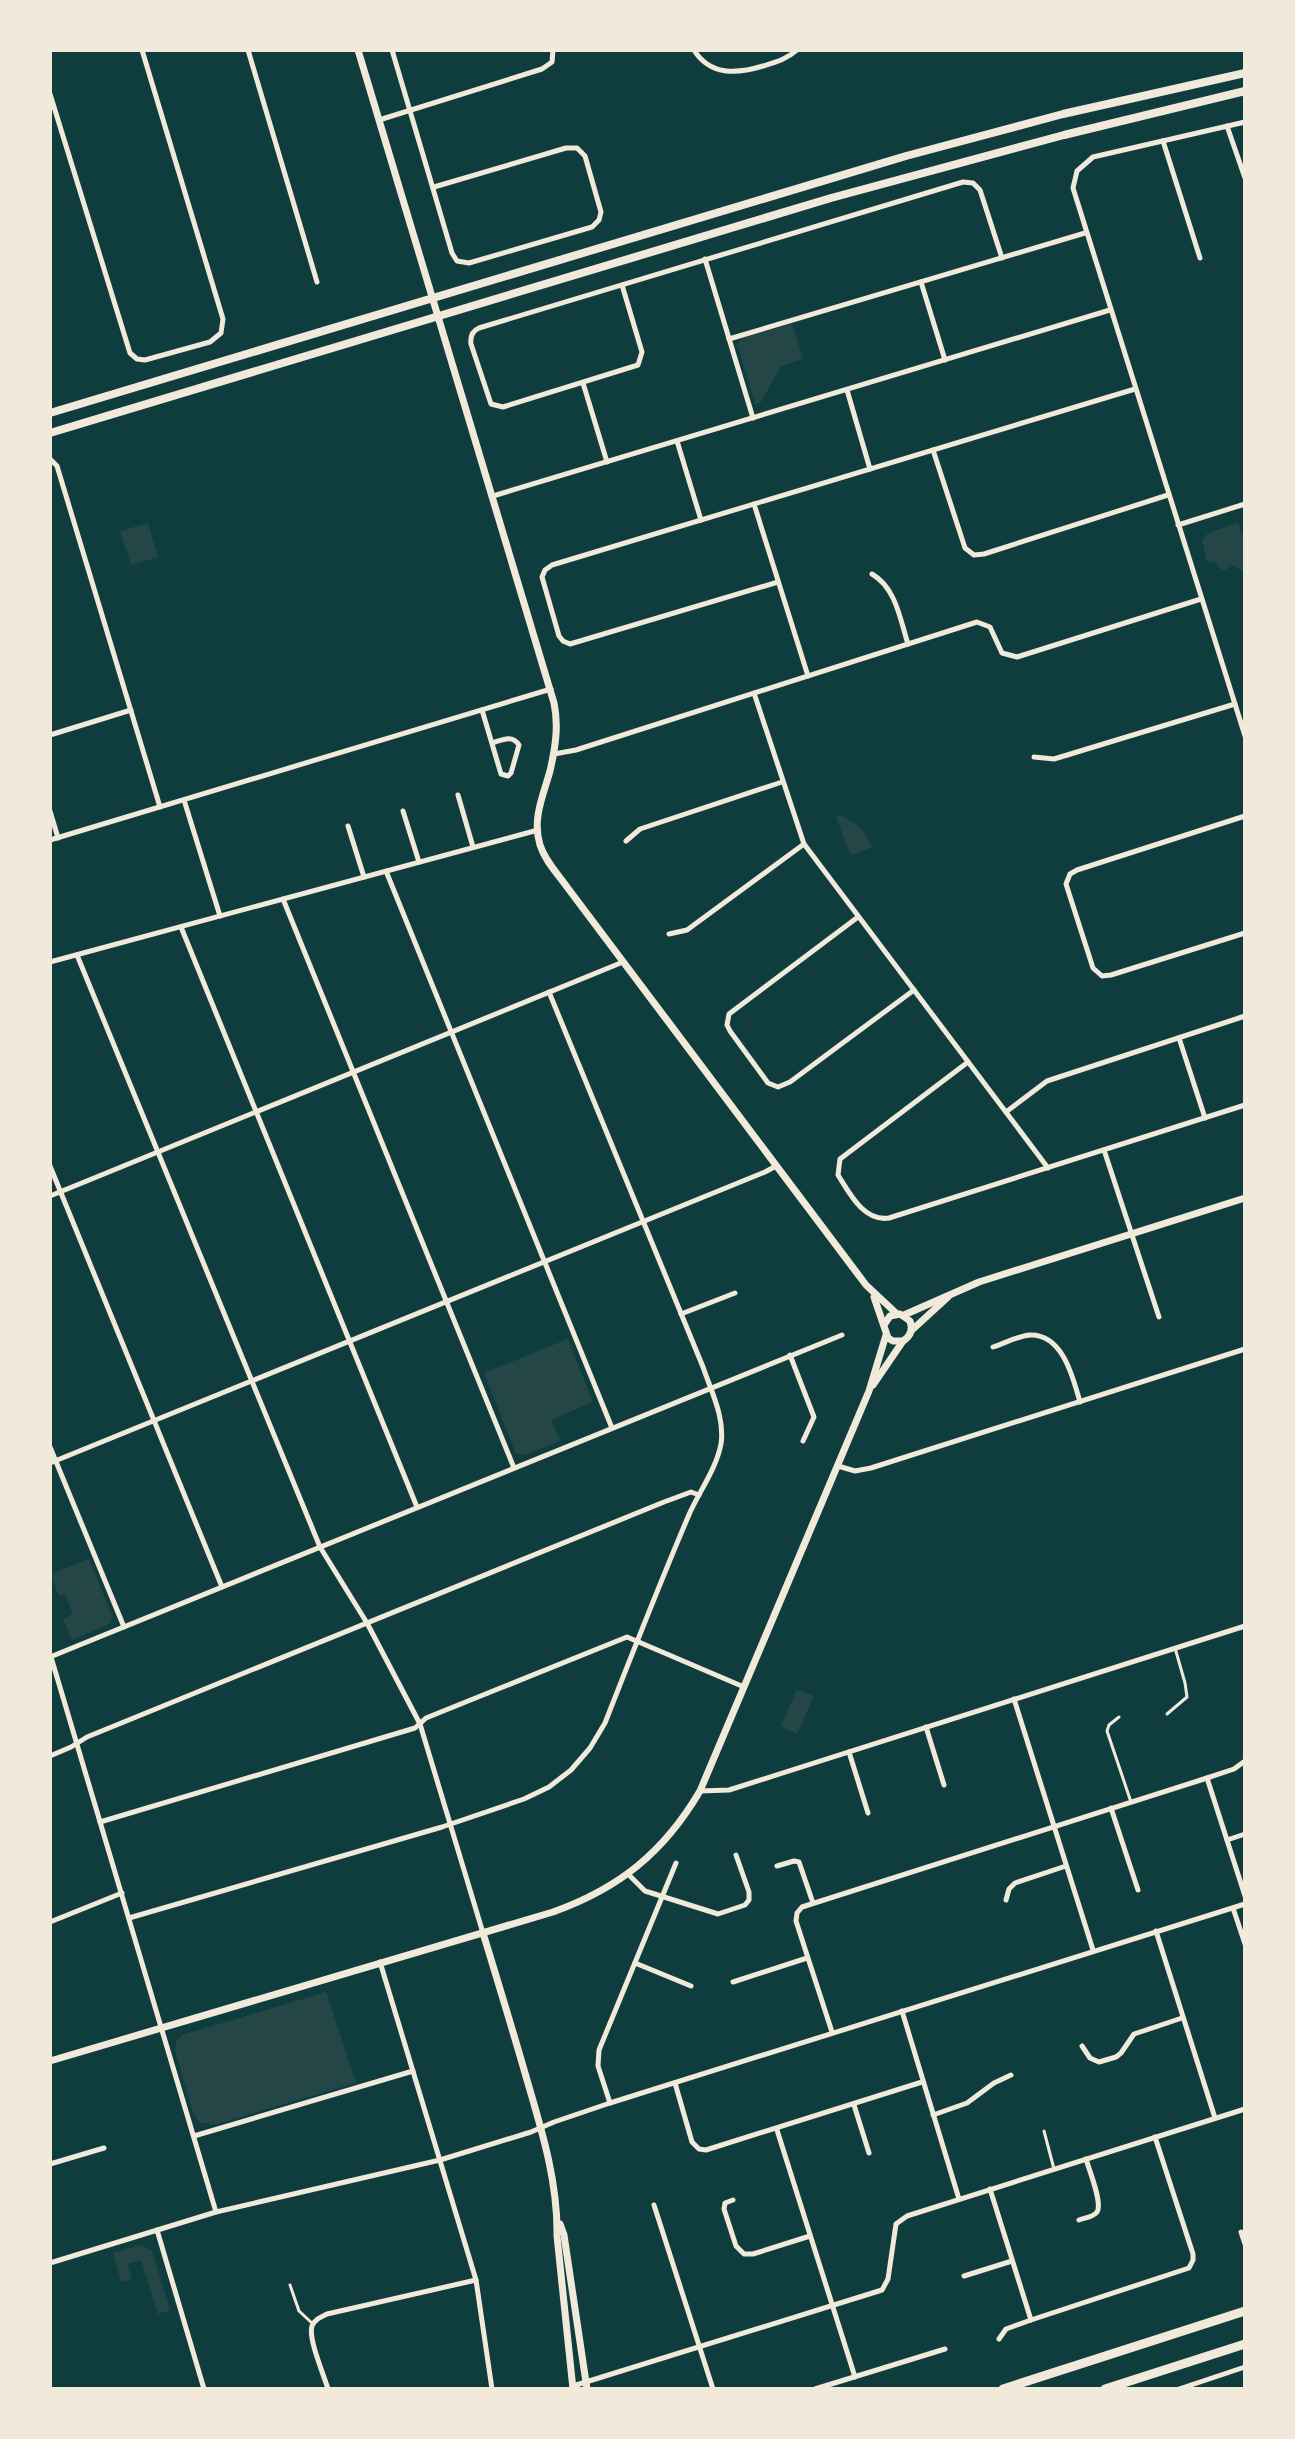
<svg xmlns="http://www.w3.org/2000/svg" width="1295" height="2439" font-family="'Titillium Web',sans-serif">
	<rect width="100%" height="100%" fill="#0f3d3e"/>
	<!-- green -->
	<g fill="#244646">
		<path d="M792 324 803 359 781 366 761 402 755 404 737 344 743 338Z"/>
		<path d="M148 523 158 557 131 565 120 531Z"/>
		<path d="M1238 523 1245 544V570L1241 571 1234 565 1223 571 1214 562H1207L1202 540 1208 533Z"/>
		<path d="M840 815C856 823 865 830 872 847L851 856 836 817Z"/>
		<path d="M568 1339 593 1402 551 1420 561 1441 524 1455 516 1454 484 1373Z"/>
		<path d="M89 1559 113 1618 110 1624 72 1640 63 1619 73 1614 65 1594 59 1596 50 1574Z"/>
		<path d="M797 1689 814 1696 797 1734 781 1726Z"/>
		<path d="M326 1992 356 2083 210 2126 209 2123H200L193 2113 175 2050 177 2040 182 2035Z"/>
		<path d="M141 2245 152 2251 170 2310 158 2314 141 2260 127 2264 132 2279 121 2282 113 2253Z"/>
	</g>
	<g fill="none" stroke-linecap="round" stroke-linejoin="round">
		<!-- service -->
		<g stroke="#f1e9da" stroke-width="3">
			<path d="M1167 1714 1187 1697 1185 1683 1175 1648"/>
			<path d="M1119 1717 1109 1725 1107 1731 1131 1802"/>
			<path d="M1044 2131 1054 2169"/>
			<path d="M290 2285 299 2311 313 2324"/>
		</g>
		<!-- minor -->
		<g stroke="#f1e9da" stroke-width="5">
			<path d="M248 50 317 282"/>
			<path d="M392 50 452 253 457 261 469 263 592 227 599 220 601 212 585 156 577 148H566L434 187"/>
			<path d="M694 50C710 76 737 74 763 66 776 62 787 59 797 50"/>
			<path d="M50 94 130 353 137 359 145 360 210 342 221 333 223 319 142 50"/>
			<path d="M379 120 542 69 552 62 553 50"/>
			<path d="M1245 122 1093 157 1077 171 1073 188 1245 736"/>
			<path d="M1227 126 1245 178"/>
			<path d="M1163 141 1200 258"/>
			<path d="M705 259 753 418"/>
			<path d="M921 282 945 360"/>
			<path d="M622 285 642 352 638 365 503 407 491 404 471 344C470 336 472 331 479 328 640 279 801 230 963 182L973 183 980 190 1002 258"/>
			<path d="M729 339 1085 233"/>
			<path d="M583 383 607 462"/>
			<path d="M847 390 870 469"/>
			<path d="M677 441 701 520"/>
			<path d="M933 450 965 548 974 555 984 554 1168 495"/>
			<path d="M50 459 57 466 160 807"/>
			<path d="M493 496 1110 310"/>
			<path d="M754 504 808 676"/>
			<path d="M1178 525 1245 504"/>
			<path d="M872 574C896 588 900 619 908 644"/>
			<path d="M778 582 570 644 563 641 559 636 542 577 545 570 552 565 1135 389"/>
			<path d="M754 693 804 844 1048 1168"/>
			<path d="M482 710 501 774 508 776 511 773 519 745C512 734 502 740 492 743"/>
			<path d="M50 735 131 710"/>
			<path d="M554 754 576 750 977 622 990 627 1002 653 1017 657 1201 599"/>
			<path d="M1034 757 1054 759 1235 704"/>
			<path d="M458 795 473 847"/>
			<path d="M184 800 220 916"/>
			<path d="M50 811 58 838"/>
			<path d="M403 811 419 862"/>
			<path d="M1245 816 1077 870 1070 874 1066 884 1093 968 1102 976 1111 975 1245 933"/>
			<path d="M348 826 364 877"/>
			<path d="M50 840 551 689"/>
			<path d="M626 841 640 829 782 782"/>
			<path d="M386 871 612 1428"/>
			<path d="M283 899 514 1468"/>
			<path d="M858 917 729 1014 727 1025 730 1031 768 1083 778 1087 790 1082 914 990"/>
			<path d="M181 927 417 1507"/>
			<path d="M669 934 687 930 804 844"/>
			<path d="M77 955 320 1547 367 1623 420 1724 483 1933"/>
			<path d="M50 962 538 830"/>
			<path d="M1179 1038 1205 1118"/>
			<path d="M968 1062 840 1159 838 1175C850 1194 864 1222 889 1218L1245 1105"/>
			<path d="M1006 1112 1047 1081 1245 1016"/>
			<path d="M1104 1150 1159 1317"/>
			<path d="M50 1166 222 1587"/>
			<path d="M50 1196 623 962"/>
			<path d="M681 1314 735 1293"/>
			<path d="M993 1347C1005 1343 1018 1336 1030 1335 1063 1334 1073 1378 1080 1402"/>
			<path d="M790 1355 814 1417 803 1441"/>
			<path d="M50 1447 124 1627"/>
			<path d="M50 1463 765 1172 776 1166"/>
			<path d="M838 1466 855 1471 871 1468 1245 1349"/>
			<path d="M50 1657 842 1335"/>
			<path d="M51 1657 216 2212"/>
			<path d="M1014 1699 1093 1950"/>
			<path d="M926 1727 944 1785"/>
			<path d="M849 1752 868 1813"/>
			<path d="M50 1756 71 1747 87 1737 664 1502 691 1492 699 1495"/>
			<path d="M1207 1778 1245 1896"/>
			<path d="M700 1791 729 1790 1245 1626"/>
			<path d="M1111 1808 1138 1890"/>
			<path d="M100 1822 415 1728 426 1718 627 1637 744 1687"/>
			<path d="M1227 1840 1245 1834"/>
			<path d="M777 1866 794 1861 799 1862 813 1903"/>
			<path d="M628 1874 645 1891 718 1914 745 1905 749 1900V1892L736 1855"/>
			<path d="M1006 1900 1009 1889 1015 1883 1066 1866"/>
			<path d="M1233 1908 1245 1944"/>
			<path d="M129 1918 442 1827 524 1799 549 1787 571 1770 590 1748 605 1723C632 1654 659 1585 688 1517 698 1493 716 1470 721 1444 725 1417 711 1391 703 1367L549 992"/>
			<path d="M50 1922 122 1893"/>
			<path d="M1156 1931 1215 2118"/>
			<path d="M380 1962 476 2280 492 2389"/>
			<path d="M635 1963 691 1986"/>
			<path d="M733 1982 807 1958"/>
			<path d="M902 2011 959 2199"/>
			<path d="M832 2032 796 1921 797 1913 802 1907 1207 1778 1234 1769 1245 1761"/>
			<path d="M1082 2046 1090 2058 1099 2062 1116 2057 1121 2053 1134 2034 1182 2018"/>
			<path d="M675 2083 692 2142 699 2149 706 2150 922 2082"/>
			<path d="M610 2103 598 2066 599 2050 676 1863"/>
			<path d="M854 2105 869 2153"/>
			<path d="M933 2115 967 2103 994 2083 1011 2075"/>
			<path d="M777 2130 855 2377"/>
			<path d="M194 2136 413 2071"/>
			<path d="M50 2164 104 2148"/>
			<path d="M990 2189 1031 2320"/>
			<path d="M733 2200 725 2203 724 2209 736 2246 744 2254H753L810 2236"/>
			<path d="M654 2205 713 2389"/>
			<path d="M1079 2220C1084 2218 1094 2217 1097 2212 1103 2203 1089 2170 1086 2159"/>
			<path d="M157 2230 204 2389"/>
			<path d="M1241 2232 1245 2244"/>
			<path d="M50 2263 216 2212 440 2160 531 2132 554 2122 610 2103 1245 1904"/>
			<path d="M964 2276 1012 2261"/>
			<path d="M999 2339 1006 2329 1031 2320 1189 2268 1193 2260V2254L1155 2137"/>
			<path d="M573 2386 882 2290 888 2279 896 2224 907 2216 1245 2109"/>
			<path d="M328 2389C324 2375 308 2339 312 2326 315 2319 321 2317 327 2314L476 2280"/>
			<path d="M815 2389 945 2349"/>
			<path d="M1179 2389 1245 2367"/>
		</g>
		<!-- tertiary -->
		<g stroke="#f1e9da" stroke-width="7">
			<path d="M358 50 554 703C559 726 555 749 550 771 543 796 532 819 540 845 545 861 558 874 567 887L866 1285 897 1314"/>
			<path d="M874 1297 888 1338 893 1341H903C911 1336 913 1329 910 1321L900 1314 890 1316 884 1325"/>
			<path d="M904 1315 979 1282 1245 1198"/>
			<path d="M912 1330 948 1297"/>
			<path d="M873 1385 903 1341"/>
			<path d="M483 1933C498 1982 513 2031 527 2080 542 2131 558 2183 557 2236L573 2389"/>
			<path d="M50 2061 553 1912C620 1888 664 1852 700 1791L869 1391 886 1335"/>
			<path d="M560 2224 564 2235 587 2389"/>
		</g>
		<!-- secondary -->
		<g stroke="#f1e9da" stroke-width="8">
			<path d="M50 413 906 156 1063 114 1245 73"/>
			<path d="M50 433 831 198 1064 135 1245 91"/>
		</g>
		<!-- primary -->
		<g stroke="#f1e9da" stroke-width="9">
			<path d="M1003 2389 1245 2311"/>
			<path d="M1105 2389 1245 2344"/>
		</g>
	</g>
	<!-- border -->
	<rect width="1295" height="2439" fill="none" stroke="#f1e9da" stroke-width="104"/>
</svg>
